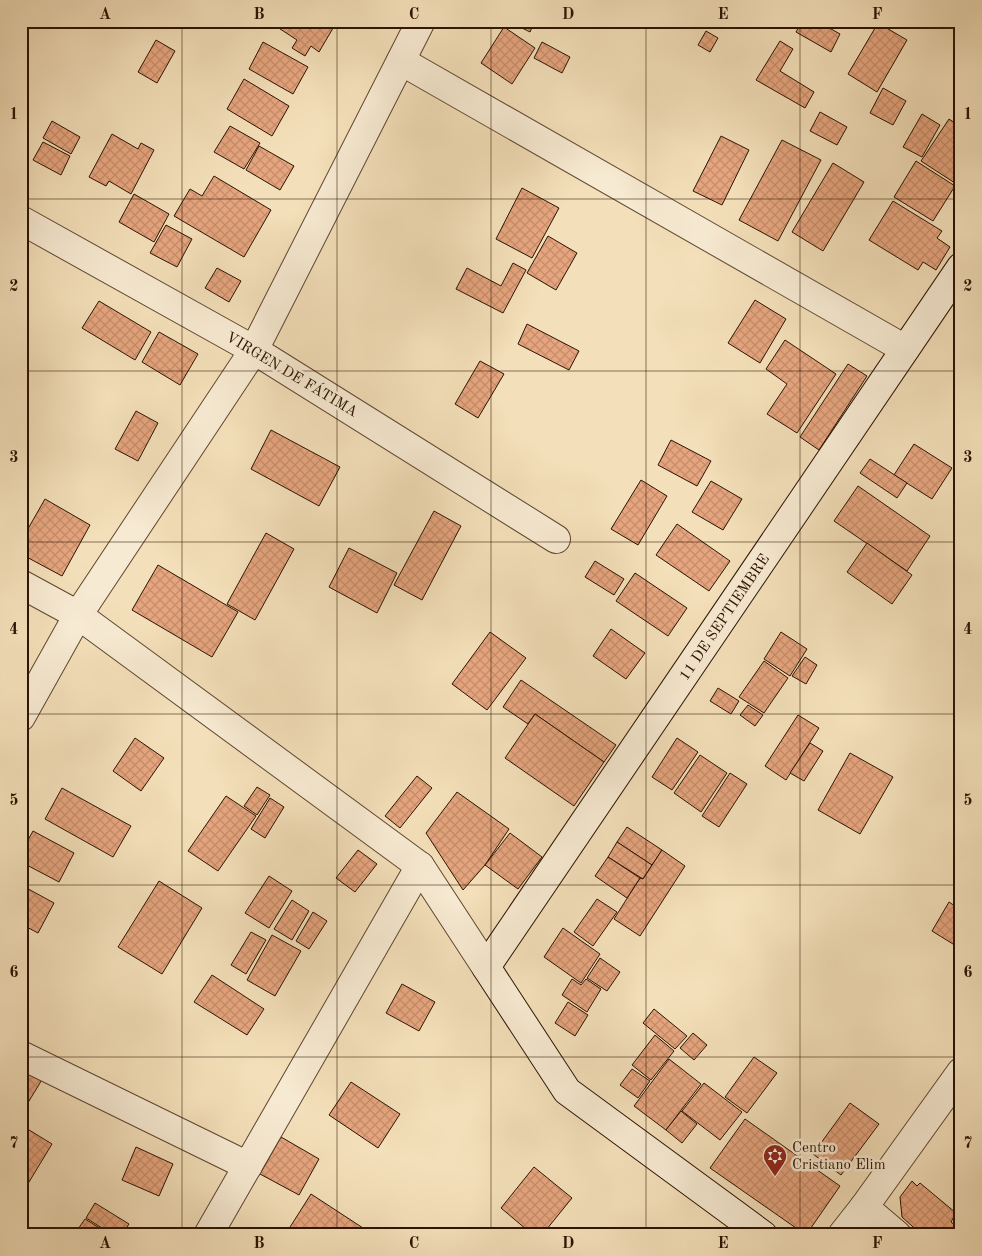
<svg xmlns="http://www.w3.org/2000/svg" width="982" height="1256" font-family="'Old Standard TT',serif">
	<defs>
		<pattern id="building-cross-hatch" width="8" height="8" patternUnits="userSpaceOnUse" patternTransform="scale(1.25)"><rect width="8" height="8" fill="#e6a57e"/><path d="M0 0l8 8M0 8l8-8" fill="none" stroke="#c58d6b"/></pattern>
	</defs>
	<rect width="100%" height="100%" fill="#f3dfb9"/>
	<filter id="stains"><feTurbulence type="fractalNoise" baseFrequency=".004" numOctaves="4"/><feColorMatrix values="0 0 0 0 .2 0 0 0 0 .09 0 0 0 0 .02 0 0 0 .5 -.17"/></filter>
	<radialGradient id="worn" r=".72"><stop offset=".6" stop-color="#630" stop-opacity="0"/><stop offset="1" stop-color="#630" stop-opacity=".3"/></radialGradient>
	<!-- building -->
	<g fill="url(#building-cross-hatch)" stroke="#2c1302">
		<path d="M268 21H333L336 23 319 52 311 46 305 56 292 48 297 40Z"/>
		<path d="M513 21H535L530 32 512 23Z"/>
		<path d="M802 21H817L840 34 831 52 796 32Z"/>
		<path d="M878 23 907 40 877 92 848 74Z"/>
		<path d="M504 27 535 48 512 84 481 63Z"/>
		<path d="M706 31 718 38 710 52 698 45Z"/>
		<path d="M156 40 175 51 157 83 138 72Z"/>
		<path d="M780 41 793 49 780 71 814 92 805 108 756 80Z"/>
		<path d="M263 42 308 67 293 94 249 69Z"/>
		<path d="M542 42 570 57 562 73 534 58Z"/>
		<path d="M244 79 289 106 272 136 227 109Z"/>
		<path d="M883 88 906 101 893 125 870 113Z"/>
		<path d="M820 112 847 127 837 145 810 131Z"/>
		<path d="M922 114 940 125 922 157 903 147Z"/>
		<path d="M949 119 961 127V187L921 161Z"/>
		<path d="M52 121 80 137 71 154 43 138Z"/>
		<path d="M230 126 260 143 244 169 214 152Z"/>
		<path d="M21 131 26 134 21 144Z"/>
		<path d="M112 134 138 149 141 143 154 150 131 194 109 181 106 186 89 177Z"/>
		<path d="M721 136 749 150 722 205 693 191Z"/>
		<path d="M782 140 821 160 778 241 739 220Z"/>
		<path d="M43 142 70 156 61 175 33 160Z"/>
		<path d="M259 146 294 166 280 190 246 170Z"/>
		<path d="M916 161 955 186 933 221 894 197Z"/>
		<path d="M833 163 864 182 823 251 792 232Z"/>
		<path d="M214 176 271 210 244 257 174 216 190 189 202 196Z"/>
		<path d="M522 188 559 208 532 258 496 239Z"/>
		<path d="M134 194 169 214 154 242 119 222Z"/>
		<path d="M893 201 942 231 937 238 950 247 936 270 923 262 918 270 869 240Z"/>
		<path d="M166 225 192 239 177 267 150 253Z"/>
		<path d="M548 236 577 253 556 290 527 273Z"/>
		<path d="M513 263 526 270 503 313 456 289 467 268 501 286Z"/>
		<path d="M217 268 241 281 229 302 205 288Z"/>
		<path d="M755 300 786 319 760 363 728 343Z"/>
		<path d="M99 301 151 332 135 360 82 328Z"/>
		<path d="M527 324 579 351 569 370 518 344Z"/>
		<path d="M159 332 198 354 180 385 142 362Z"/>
		<path d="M785 340 836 374 797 433 767 414 787 384 766 369Z"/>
		<path d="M480 361 504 374 478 418 455 404Z"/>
		<path d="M848 364 867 376 819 450 800 437Z"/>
		<path d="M21 408 27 411 21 420Z"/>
		<path d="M136 411 158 423 138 461 115 449Z"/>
		<path d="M271 430 340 467 319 506 251 469Z"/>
		<path d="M671 440 711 461 697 486 658 465Z"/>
		<path d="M914 444 952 468 932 499 894 475Z"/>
		<path d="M870 459 907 483 897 498 860 473Z"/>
		<path d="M641 480 667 496 638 545 611 529Z"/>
		<path d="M711 481 742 499 723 530 692 512Z"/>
		<path d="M858 486 930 536 907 571 834 521Z"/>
		<path d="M45 499 90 525 62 576 21 554V541Z"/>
		<path d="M434 511 461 526 422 600 394 585Z"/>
		<path d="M677 524 730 561 709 591 656 555Z"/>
		<path d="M266 533 294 549 255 620 227 604Z"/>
		<path d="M867 543 912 575 892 604 847 572Z"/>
		<path d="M349 548 397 573 377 613 329 587Z"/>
		<path d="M595 561 624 579 614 595 585 577Z"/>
		<path d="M158 565 238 612 212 657 132 610Z"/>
		<path d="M635 573 687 608 668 636 616 601Z"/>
		<path d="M611 629 645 653 626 679 593 656Z"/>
		<path d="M490 632 526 658 487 710 452 684Z"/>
		<path d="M781 632 807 649 790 676 764 659Z"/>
		<path d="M805 657 817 665 806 684 792 676Z"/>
		<path d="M764 661 788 678 764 713 739 697Z"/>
		<path d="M521 680 616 745 604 762 535 714 528 724 503 707Z"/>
		<path d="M718 688 739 701 731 714 710 701Z"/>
		<path d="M748 705 763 715 755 726 740 715Z"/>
		<path d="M535 714 604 762 574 806 505 758Z"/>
		<path d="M798 715 819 728 786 780 765 766Z"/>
		<path d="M135 738 164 758 141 791 113 771Z"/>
		<path d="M677 738 698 752 672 790 652 777Z"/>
		<path d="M810 743 823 751 804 781 790 773Z"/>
		<path d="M850 753 893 777 860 834 818 810Z"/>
		<path d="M700 755 727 773 701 812 674 793Z"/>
		<path d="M730 773 747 784 719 827 702 816Z"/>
		<path d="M417 776 432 788 400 828 385 816Z"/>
		<path d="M257 787 270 795 257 815 244 806Z"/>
		<path d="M62 788 131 826 113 857 45 819Z"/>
		<path d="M457 792 509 829 485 865 463 890 426 833Z"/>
		<path d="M226 796 256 816 218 871 188 851Z"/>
		<path d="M270 798 284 807 265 838 251 829Z"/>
		<path d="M627 827 662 850 652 865 617 842Z"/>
		<path d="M33 831 74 853 59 882 21 862V853Z"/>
		<path d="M510 833 542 857 518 889 485 865Z"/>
		<path d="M617 842 652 865 643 879 608 857Z"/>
		<path d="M358 850 377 864 355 892 336 878Z"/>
		<path d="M662 850 685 866 640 936 614 919 640 878 643 879Z"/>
		<path d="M608 857 640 878 627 898 595 876Z"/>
		<path d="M269 876 292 891 269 928 245 913Z"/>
		<path d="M159 881 202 908 162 974 118 947Z"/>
		<path d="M21 885 54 903 38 933 21 924Z"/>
		<path d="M597 899 617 912 593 946 574 932Z"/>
		<path d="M292 900 309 911 292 940 274 929Z"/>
		<path d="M949 902 961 910V949L932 931Z"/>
		<path d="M313 912 327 921 309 949 296 941Z"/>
		<path d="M563 928 600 954 581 983 544 957Z"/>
		<path d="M251 932 266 940 246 974 231 965Z"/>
		<path d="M272 935 301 951 275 996 247 980Z"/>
		<path d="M600 958 620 972 607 991 587 978Z"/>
		<path d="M212 975 264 1009 247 1035 194 1002Z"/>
		<path d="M572 979 581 985 586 979 601 989 587 1012 562 995Z"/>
		<path d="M402 984 435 1002 419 1031 386 1013Z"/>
		<path d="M568 1002 588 1015 575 1036 555 1023Z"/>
		<path d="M654 1009 687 1036 675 1049 643 1023Z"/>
		<path d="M693 1033 707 1045 694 1060 680 1048Z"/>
		<path d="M655 1035 674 1051 651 1080 632 1065Z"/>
		<path d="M754 1057 777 1073 747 1113 725 1097Z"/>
		<path d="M21 1059 46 1073 26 1106 21 1103Z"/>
		<path d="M669 1059 701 1084 666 1130 634 1106Z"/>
		<path d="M632 1069 650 1081 638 1098 620 1085Z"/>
		<path d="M351 1082 400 1114 378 1148 329 1115Z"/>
		<path d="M704 1083 742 1112 720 1140 682 1111Z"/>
		<path d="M850 1103 879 1124 841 1175 813 1154Z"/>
		<path d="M681 1111 697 1124 682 1143 666 1130Z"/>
		<path d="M745 1119 840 1186 806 1235 710 1168Z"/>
		<path d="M21 1125 52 1144 26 1187 21 1184Z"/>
		<path d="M281 1137 319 1159 299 1195 260 1174Z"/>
		<path d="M136 1147 173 1164 159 1196 122 1180Z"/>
		<path d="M534 1167 572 1198 542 1235H533L501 1208Z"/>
		<path d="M912 1181 917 1186 920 1183 956 1213 951 1222 961 1230V1235H922L902 1217 900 1197Z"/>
		<path d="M311 1194 363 1228 359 1235H285Z"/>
		<path d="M95 1203 129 1224 122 1235H113L86 1218Z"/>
		<path d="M85 1219 111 1235H87L78 1229Z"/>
	</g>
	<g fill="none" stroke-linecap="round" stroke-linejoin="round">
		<!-- minor casing -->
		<g stroke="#5e4630" stroke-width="30">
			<g id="minor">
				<path d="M401 61 905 349"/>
				<path d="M21 220 254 350 556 539"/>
				<path d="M21 717 78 615 254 350 421 21"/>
				<path d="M21 1055 248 1166"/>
				<path d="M864 1207 961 1072"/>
				<path d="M208 1235 420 866"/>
			</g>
		</g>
		<!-- tertiary casing -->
		<g stroke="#5e4630" stroke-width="30">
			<g id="tertiary">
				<path d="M21 584 78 615 420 866 486 967"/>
				<path d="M842 1235 864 1207 897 1235"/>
			</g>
		</g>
		<!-- secondary casing -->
		<g stroke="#2c1302" stroke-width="30">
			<path id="secondary" d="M763 1235 567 1091 486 967 961 267"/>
		</g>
		<!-- minor -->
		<use href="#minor" stroke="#f7ead2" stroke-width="28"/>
		<!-- tertiary -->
		<use href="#tertiary" stroke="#f7ead2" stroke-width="28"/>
		<!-- secondary -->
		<use href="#secondary" stroke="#f7ead2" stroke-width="28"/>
	</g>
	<!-- grid -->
	<path fill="none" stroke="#2c1302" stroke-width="1" stroke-opacity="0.55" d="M182 21V1235M337 21V1235M491 21V1235M646 21V1235M800 21V1235M21 199H961M21 371H961M21 542H961M21 714H961M21 885H961M21 1057H961"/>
	<!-- icons -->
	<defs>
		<g id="synagogue-pin" transform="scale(1.25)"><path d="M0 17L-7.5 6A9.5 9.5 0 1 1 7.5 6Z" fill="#8f2418" stroke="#f7ead2"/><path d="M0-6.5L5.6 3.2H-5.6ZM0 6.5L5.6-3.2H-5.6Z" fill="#fff"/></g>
	</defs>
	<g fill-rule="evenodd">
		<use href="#synagogue-pin" x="775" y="1156"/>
	</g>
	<g text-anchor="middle" stroke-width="5" stroke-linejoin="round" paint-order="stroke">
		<!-- street labels -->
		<g font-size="15" fill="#2c1302" stroke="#f7ead2">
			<text transform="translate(292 374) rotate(31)" y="5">VIRGEN DE FÁTIMA</text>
			<text transform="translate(724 617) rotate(-56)" y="5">11 DE SEPTIEMBRE</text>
		</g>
		<!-- poi labels -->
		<g font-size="15" fill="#2c1302" stroke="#f7ead2" text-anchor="start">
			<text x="792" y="1152">Centro<tspan x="792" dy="17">Cristiano Elim</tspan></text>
		</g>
	</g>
	<!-- margin -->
	<rect width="982" height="1256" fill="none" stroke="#f3dfb9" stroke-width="55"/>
	<rect x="28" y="28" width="926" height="1200" fill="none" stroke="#2c1302" stroke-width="2"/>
	<g font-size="16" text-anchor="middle" font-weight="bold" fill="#2c1302">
		<text x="105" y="19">A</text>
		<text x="259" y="19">B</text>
		<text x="414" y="19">C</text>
		<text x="568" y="19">D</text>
		<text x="723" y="19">E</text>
		<text x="877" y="19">F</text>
		<text x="14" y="119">1</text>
		<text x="968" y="119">1</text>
		<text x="14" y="291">2</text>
		<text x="968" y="291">2</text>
		<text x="14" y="462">3</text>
		<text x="968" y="462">3</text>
		<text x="14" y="634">4</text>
		<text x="968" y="634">4</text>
		<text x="14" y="805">5</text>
		<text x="968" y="805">5</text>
		<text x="14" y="977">6</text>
		<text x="968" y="977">6</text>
		<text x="14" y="1148">7</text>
		<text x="968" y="1148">7</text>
		<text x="105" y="1248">A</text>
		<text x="259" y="1248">B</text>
		<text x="414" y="1248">C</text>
		<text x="568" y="1248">D</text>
		<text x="723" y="1248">E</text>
		<text x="877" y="1248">F</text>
	</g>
	<rect width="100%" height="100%" filter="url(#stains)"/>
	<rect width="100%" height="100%" fill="url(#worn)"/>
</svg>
